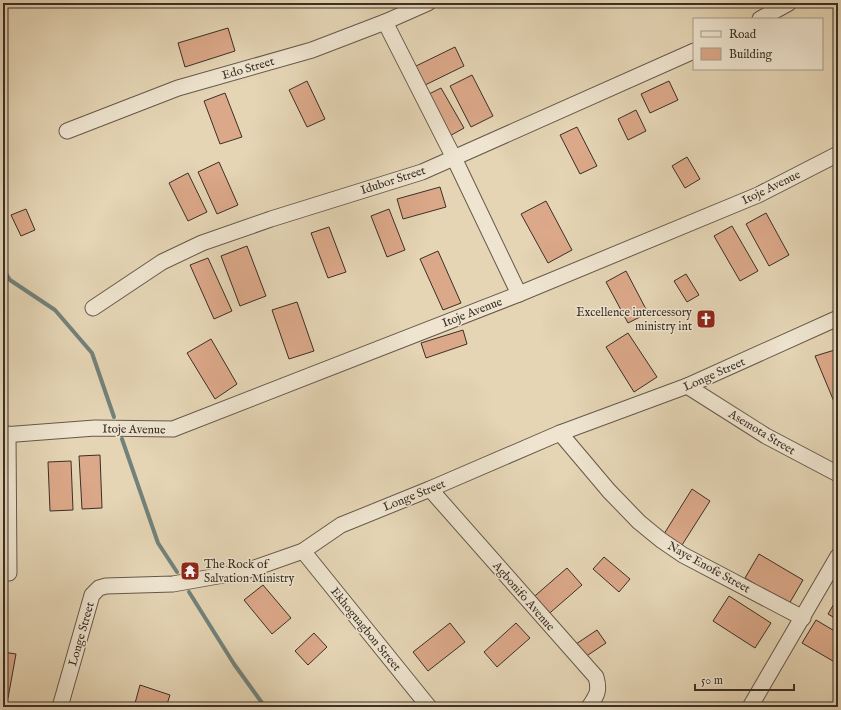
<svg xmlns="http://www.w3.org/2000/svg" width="841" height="710" font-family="'IM FELL English',serif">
	<rect width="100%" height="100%" fill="#e5d5b5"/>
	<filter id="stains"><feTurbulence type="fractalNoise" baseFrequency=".005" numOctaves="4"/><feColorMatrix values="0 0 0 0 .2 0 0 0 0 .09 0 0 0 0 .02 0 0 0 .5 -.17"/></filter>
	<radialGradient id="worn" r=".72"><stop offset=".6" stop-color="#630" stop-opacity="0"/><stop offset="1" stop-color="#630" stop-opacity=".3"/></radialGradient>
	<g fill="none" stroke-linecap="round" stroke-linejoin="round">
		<!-- stream -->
		<g stroke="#72827b" stroke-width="4">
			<path d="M3 269 10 280 55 310 92 353 114 417"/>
			<path d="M122 439 158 543 177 572"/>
			<path d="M189 592 234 664 265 707"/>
		</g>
	</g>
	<!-- building -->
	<g fill="#dba889" stroke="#3b3026">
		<path d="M228 28 235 51 185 67 178 43Z"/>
		<path d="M455 47 464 66 421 87 412 68Z"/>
		<path d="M472 75 493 116 471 127 450 86Z"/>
		<path d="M307 81 325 119 307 127 289 90Z"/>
		<path d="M669 81 678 100 650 113 641 94Z"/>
		<path d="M441 88 464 128 446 138 423 97Z"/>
		<path d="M225 93 242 137 220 144 204 101Z"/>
		<path d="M636 110 646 131 628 140 618 119Z"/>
		<path d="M577 127 597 166 580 174 560 135Z"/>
		<path d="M687 157 700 179 685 188 672 166Z"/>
		<path d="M219 162 238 205 217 214 198 172Z"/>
		<path d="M188 173 207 212 188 221 169 183Z"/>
		<path d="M440 187 446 207 403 219 397 199Z"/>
		<path d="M546 201 572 250 548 263 521 214Z"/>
		<path d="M26 209 35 230 21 236 11 215Z"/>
		<path d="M389 209 405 250 387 257 371 216Z"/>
		<path d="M766 213 789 255 769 266 746 224Z"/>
		<path d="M732 226 758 271 740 281 714 236Z"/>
		<path d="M329 227 346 272 328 278 311 233Z"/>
		<path d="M247 246 266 296 240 306 221 256Z"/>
		<path d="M438 251 461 303 443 310 420 259Z"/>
		<path d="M208 258 232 311 214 319 190 265Z"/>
		<path d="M626 271 648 313 628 323 606 282Z"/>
		<path d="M686 274 699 295 687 302 674 281Z"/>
		<path d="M297 302 314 351 289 359 272 310Z"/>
		<path d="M463 330 467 344 426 358 421 343Z"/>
		<path d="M628 333 657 377 634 392 606 347Z"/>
		<path d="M211 339 237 384 215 399 187 353Z"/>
		<path d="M838 349V403L835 404 815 356Z"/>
		<path d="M100 455 102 508 82 509 79 456Z"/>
		<path d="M71 461 73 510 50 511 48 462Z"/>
		<path d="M692 489 710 501 682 545 664 534Z"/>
		<path d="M759 554 803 580 789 604 745 578Z"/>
		<path d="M604 557 630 579 619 592 593 569Z"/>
		<path d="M567 568 582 585 544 618 529 601Z"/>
		<path d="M263 585 291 618 272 634 244 600Z"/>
		<path d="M729 596 771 623 755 648 713 621Z"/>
		<path d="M838 597V620L828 614Z"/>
		<path d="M816 620 838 633V664L802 643Z"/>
		<path d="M450 623 465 642 428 671 413 652Z"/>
		<path d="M516 623 530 638 497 667 484 652Z"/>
		<path d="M597 630 606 643 585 657 576 644Z"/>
		<path d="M314 633 327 647 308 665 295 651Z"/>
		<path d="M3 652 16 654 8 698 3 697Z"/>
		<path d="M140 685 170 695 166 707H134Z"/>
	</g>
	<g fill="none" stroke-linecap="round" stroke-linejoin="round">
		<!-- minor casing -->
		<g stroke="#66594a" stroke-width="17">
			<g id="minor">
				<path d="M760 19 789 3"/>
				<path d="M385 22 454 158 519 294"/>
				<path d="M67 131 178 88 312 50 385 22 428 3"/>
				<path d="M93 308 162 262 202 243 271 219 422 172 694 51"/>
				<path d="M687 386 766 436 838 474"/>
				<path d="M560 433 609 491 639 522 661 540 683 555 803 618"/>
				<path d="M8 434 9 573"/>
				<path d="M3 435 95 428 173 429 519 294 758 195 838 154"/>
				<path d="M430 489 596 677C600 691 597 695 589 707"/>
				<path d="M303 551 429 707"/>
				<path d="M60 707 92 595 99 588 106 586 173 584 246 571 303 551 341 525 430 489 560 433 687 386 838 318"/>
				<path d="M750 707 838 556"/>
			</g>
		</g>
		<!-- minor -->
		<use href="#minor" stroke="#eee4cf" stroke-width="15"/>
	</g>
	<!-- icons -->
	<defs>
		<g id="church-square" transform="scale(1)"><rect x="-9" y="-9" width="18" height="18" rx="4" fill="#8f2418" stroke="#eee4cf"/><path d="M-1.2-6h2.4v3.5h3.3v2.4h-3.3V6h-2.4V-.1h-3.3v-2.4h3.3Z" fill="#fff"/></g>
		<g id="temple-square" transform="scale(1)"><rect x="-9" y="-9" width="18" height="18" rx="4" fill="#8f2418" stroke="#eee4cf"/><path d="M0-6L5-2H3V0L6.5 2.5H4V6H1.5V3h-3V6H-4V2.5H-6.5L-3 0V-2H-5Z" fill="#fff"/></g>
	</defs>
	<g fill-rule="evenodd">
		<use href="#church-square" x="706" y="319"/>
		<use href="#temple-square" x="190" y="571"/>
	</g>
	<g text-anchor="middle" stroke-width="3" stroke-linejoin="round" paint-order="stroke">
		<!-- street labels -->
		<g font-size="12" fill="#3b3026" stroke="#eee4cf">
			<text transform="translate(248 68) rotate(-16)" y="4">Edo Street</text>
			<text transform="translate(393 180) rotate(-18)" y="4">Idubor Street</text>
			<text transform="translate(771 187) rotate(-26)" y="4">Itoje Avenue</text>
			<text transform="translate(472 312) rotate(-21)" y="4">Itoje Avenue</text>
			<text transform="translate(714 374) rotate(-24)" y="4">Longe Street</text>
			<text transform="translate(134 429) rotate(1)" y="4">Itoje Avenue</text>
			<text transform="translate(762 432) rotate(31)" y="4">Asemota Street</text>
			<text transform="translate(414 495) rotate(-22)" y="4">Longe Street</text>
			<text transform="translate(709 567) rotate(29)" y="4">Naye Enofe Street</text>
			<text transform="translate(524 596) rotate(49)" y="4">Agbonifo Avenue</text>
			<text transform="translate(366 629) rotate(51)" y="4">Ekhoguagbon Street</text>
			<text transform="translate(81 634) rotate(-74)" y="4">Longe Street</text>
		</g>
		<!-- poi labels -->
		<g font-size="12" fill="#3b3026" stroke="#eee4cf" text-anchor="end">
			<text x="692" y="316">Excellence intercessory<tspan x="692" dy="14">ministry int</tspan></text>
			<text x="204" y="568" text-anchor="start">The Rock of<tspan x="204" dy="14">Salvation Ministry</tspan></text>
		</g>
	</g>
	<!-- margin -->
	<rect width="841" height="710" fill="none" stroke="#e5d5b5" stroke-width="16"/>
	<rect x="4" y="4" width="833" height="702" fill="none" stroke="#3b3026" stroke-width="2"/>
	<rect x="8" y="8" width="825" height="694" fill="none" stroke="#3b3026"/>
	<!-- legend -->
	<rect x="693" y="18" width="130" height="52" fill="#eee4cf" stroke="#a69c8b"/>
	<rect x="701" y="31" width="20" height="6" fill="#eee4cf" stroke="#a69c8b"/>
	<text x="729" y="38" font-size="12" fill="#3b3026">Road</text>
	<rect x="701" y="48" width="20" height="12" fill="#dba889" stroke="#a69c8b"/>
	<text x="729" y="58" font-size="12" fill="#3b3026">Building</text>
	<!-- scale -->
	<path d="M695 684v6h99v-6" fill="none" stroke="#3b3026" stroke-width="2"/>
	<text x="701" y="684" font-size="12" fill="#3b3026" stroke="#eee4cf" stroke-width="3" paint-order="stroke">50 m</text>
	<rect width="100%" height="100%" filter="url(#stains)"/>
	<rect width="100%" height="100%" fill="url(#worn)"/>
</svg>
